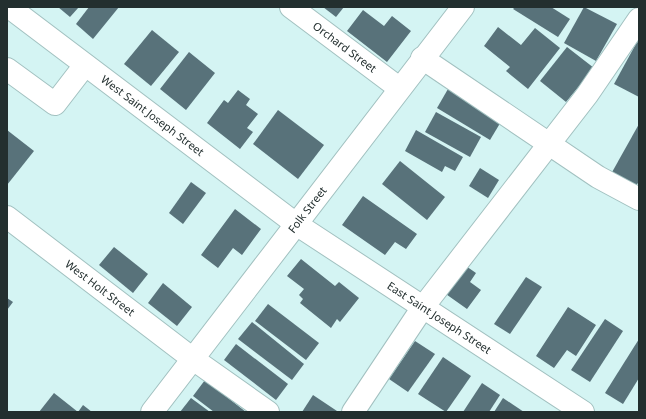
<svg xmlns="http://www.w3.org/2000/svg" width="646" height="419" font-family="'Noto Sans',sans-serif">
	<rect width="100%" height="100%" fill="#d4f4f3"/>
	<!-- building -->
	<g fill="#58727a">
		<path d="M58 7H79L70 17Z"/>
		<path d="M89 7H119L93 39 76 24Z"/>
		<path d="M323 7H344L336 17Z"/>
		<path d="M515 7H551L570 19 558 37 513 9Z"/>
		<path d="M584 7 617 24 596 61 564 43Z"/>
		<path d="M363 10 384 26 392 16 411 31 387 62 347 31Z"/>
		<path d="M498 27 521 45 535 28 560 48 528 89 506 71 510 67 484 46Z"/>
		<path d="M152 30 179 52 151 86 124 64Z"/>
		<path d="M637 42 639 43V97L614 84Z"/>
		<path d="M567 47 594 68 566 102 540 81Z"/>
		<path d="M189 52 215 73 186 110 160 89Z"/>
		<path d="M448 89 502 120 490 140 437 108Z"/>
		<path d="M238 90 250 99 246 105 258 114 247 128 253 132 240 149 207 123 224 100 228 103Z"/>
		<path d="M278 110 324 145 298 179 253 144Z"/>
		<path d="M436 112 481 137 470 157 425 132Z"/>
		<path d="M639 124V181L635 188 611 174Z"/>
		<path d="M7 130 34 151 7 185Z"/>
		<path d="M416 130 463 157 455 171 445 166 442 172 405 151Z"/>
		<path d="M400 161 445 197 427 220 382 184Z"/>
		<path d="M480 168 499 180 488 198 469 186Z"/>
		<path d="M191 182 206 193 183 224 169 213Z"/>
		<path d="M363 196 417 234 406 249 395 242 385 255 342 225Z"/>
		<path d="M235 209 261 229 242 255 233 248 218 268 201 255Z"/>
		<path d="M114 247 148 274 133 293 99 265Z"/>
		<path d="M301 259 335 286 339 282 359 298 340 322 337 319 331 328 300 303 303 299 299 295 304 289 287 276Z"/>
		<path d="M463 264 476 273 470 282 481 290 467 309 443 292Z"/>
		<path d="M526 277 542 287 510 334 494 324Z"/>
		<path d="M163 283 192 307 177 326 148 303Z"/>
		<path d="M7 298 13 302 7 310Z"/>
		<path d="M268 304 319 343 306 360 255 321Z"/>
		<path d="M568 307 596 325 576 356 567 350 554 368 536 356Z"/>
		<path d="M605 319 623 331 590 382 571 370Z"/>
		<path d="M252 322 304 364 292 380 238 339Z"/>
		<path d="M639 339V378L623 404 605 393Z"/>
		<path d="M415 341 435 354 408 392 389 379Z"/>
		<path d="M236 344 288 384 276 400 224 360Z"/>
		<path d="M443 357 471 376 446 412 418 394Z"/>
		<path d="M205 380 246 412H214L193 396Z"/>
		<path d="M482 383 500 395 489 412H463Z"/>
		<path d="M54 393 78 412H39Z"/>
		<path d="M313 395 337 411 336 412H302Z"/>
		<path d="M191 398 210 412H180Z"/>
		<path d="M503 398 524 412H494Z"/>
		<path d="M83 405 92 412H78Z"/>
	</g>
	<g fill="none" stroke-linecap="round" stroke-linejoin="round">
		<!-- minor casing -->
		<g stroke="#a2c1c0" stroke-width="24">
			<g id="minor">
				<path id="s1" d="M9 7 296 224 583 412"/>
				<path id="s2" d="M291 7 399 88"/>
				<path d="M422 58 598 177 639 199"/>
				<path d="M7 69 55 104 85 65"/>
				<path id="s3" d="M7 217 193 359 268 412"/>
				<path id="s4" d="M152 412 463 7"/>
				<path d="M353 412 423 307 587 95 639 19"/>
			</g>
		</g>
		<!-- minor -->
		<use href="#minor" stroke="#fff" stroke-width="22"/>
	</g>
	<g text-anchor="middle" stroke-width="4" stroke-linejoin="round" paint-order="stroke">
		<!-- street labels -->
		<g font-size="11" fill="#232f2f" stroke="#ebfefe">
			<text dy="4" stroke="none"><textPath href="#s2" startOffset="67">Orchard Street</textPath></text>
			<text dy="4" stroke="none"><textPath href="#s1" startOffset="180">West Saint Joseph Street</textPath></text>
			<text dy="4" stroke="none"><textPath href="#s4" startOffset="255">Folk Street</textPath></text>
			<text dy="4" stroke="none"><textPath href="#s3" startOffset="117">West Holt Street</textPath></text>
			<text dy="4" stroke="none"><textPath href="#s1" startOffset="531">East Saint Joseph Street</textPath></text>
		</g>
	</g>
	<!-- border -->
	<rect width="646" height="419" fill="none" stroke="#232f2f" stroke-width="16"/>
</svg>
